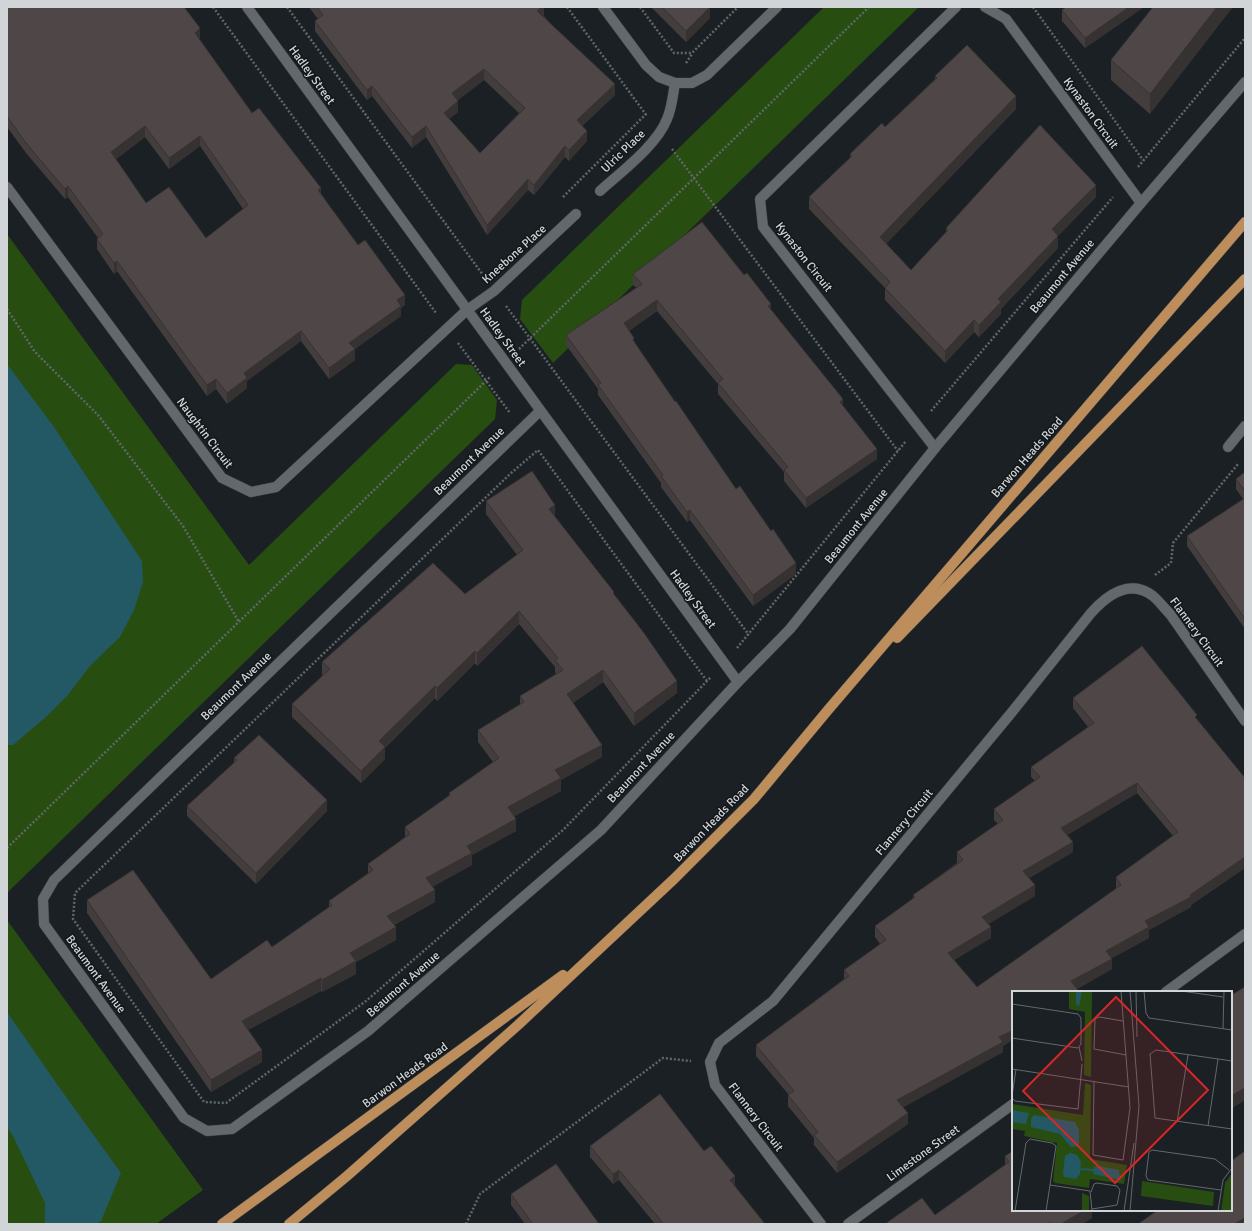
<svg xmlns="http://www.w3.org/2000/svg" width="1252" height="1231" font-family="Signika,sans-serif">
	<rect width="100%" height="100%" fill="#1b2024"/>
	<!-- green -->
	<g fill="#274d11">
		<path d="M824 7H919L553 363 520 319 522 300Z"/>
		<path d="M7 234 249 565 456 364 472 365 497 400 495 419 7 893Z"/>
		<path d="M7 920 203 1190 156 1224H7Z"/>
	</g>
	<!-- water -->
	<g fill="#235965">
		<path d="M7 364 54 427 142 561 143 582 134 610 120 637 90 666 67 696 47 716 13 745H7Z"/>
		<path d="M7 1012 59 1087 121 1173 101 1221 96 1224H45V1203L14 1138 7 1127Z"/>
	</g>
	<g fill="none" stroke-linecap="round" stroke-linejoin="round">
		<!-- minor casing -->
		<g stroke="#373b3e" stroke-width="11">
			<g id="minor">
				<path d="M247 7 738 682"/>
				<path d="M603 7 646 65 659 77 675 83H692L707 75 777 7"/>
				<path d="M985 7 1006 19 1141 203"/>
				<path d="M7 187 222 478 251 492 276 487 467 310 494 291 576 214"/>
				<path d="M600 191C621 172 657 145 667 119 672 108 673 94 675 83"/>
				<path d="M540 411 54 880 43 899 44 924 184 1118 207 1131 232 1129 368 1031 601 830 738 682 790 629 935 448 1141 203 1245 82"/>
				<path d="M1228 447 1245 426"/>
				<path d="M935 448 763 227 760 199 956 7"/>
				<path d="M1166 992 1245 934"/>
				<path d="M821 1224 715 1085 710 1062 719 1043 773 1001 1012 712 1091 613C1107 595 1130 578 1153 596 1159 601 1164 608 1170 614L1245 721"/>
				<path d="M848 1224 1013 1104"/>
			</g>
		</g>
		<!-- major casing -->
		<g stroke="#373b3e" stroke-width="11">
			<g id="major">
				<path d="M897 638 1245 279"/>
				<path d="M222 1224 563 975"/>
				<path d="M289 1224 347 1176 518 1025 674 879 754 799 828 710 1245 222"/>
			</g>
		</g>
		<!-- path -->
		<g stroke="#616669" stroke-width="2.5" stroke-dasharray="2 2" stroke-linecap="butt">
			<path d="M213 7 436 313"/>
			<path d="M287 7 483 275"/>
			<path d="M567 7 647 116"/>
			<path d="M640 7 674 53H692L738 7"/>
			<path d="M1033 7 1143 160"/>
			<path d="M686 63 692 54"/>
			<path d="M672 149 898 451"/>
			<path d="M1138 167 1245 38"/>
			<path d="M563 197 646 114"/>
			<path d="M506 306 749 635"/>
			<path d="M7 309 35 352 98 415 183 526 239 622"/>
			<path d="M458 343 510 413"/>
			<path d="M519 349 869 7"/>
			<path d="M931 411 1113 197"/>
			<path d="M1155 575 1171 563 1173 543 1238 464"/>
			<path d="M737 648 906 441"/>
			<path d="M707 681 538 450 510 474 75 893 73 919 204 1102 226 1103 366 1001 563 830 707 681 711 677"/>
			<path d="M7 848 491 376"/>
			<path d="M466 1224 480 1194 663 1058 691 1061"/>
		</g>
		<!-- minor -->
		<use href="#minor" stroke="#62686c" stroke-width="10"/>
		<!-- major -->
		<use href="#major" stroke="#bd8e5b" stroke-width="10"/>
	</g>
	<!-- wall -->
	<g fill="#443d3d" fill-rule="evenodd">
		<path d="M7 7 200 39 199 40 252 113 321 195 358 245 405 305 401 308V316L355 349V360L329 379 301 341 247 381V388L227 404 216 389 207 396 117 271 114 274 97 249V239L98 238 68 197 65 199 26 153 7 127ZM145 137 169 169 200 146 243 209 206 238 146 203 116 159Z"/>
		<path d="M309 7H544V16L615 95 582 126 587 141 569 161 565 157 534 195 528 190 487 235 426 137 412 148 372 96 367 100 315 31V21L318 19ZM484 80 519 113 480 153 449 119 458 112V100Z"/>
		<path d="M651 7H710V18L686 42Z"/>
		<path d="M1064 7H1144L1085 48 1062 21V10L1065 8Z"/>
		<path d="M1153 7 1150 114 1111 80V60Z"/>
		<path d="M935 76 1016 109 886 244 911 270 946 232V228L1096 197 1058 236V248L1001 309V314L979 337 974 332 945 363 885 300V288L809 209V197L850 158V154L885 127 935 79Z"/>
		<path d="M633 274 771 309 843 406 877 459 806 508 784 481V472L718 394V384L657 311 629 331 634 342 736 489 796 574 753 606 690 520 687 522 661 487V483L598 395V389L566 345V335L637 288 633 285Z"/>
		<path d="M1245 472V629L1187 546V536L1243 499 1236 489V479Z"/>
		<path d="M486 501 555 517 614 595 677 693 634 726 603 682 573 703 602 757 561 780V791L514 816 516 831 472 855V865L432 887 435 902 394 925 396 940 356 962V974L322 992 321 991 248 1030 262 1062 211 1092 87 913V900L211 979 272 947 329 907V901L368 874V864L405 837V827L449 796V793L493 762 478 742V730L520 705V696L556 674 555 672V667L519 624 477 666 475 663 437 701 435 698 385 748V759L361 783 292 717V704L323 675H322V662L465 594 517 555 486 514Z"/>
		<path d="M1073 698 1197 719 1245 778V868L1191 905V907L1149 930V938L1112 958V969L1077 989 1078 992 1003 1046V1052L903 1107 908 1124 837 1173 814 1145V1138L788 1106V1095H789L756 1056V1045L844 979V970L880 944 875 937V926L913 899V895L957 863V852L998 824 994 820V809L1035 781 1031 777V767L1088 727 1073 708ZM1137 793 1173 836 1116 877V889L977 987 954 960 991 938 988 924 1035 896 1029 878 1073 852 1067 835Z"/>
		<path d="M234 758 327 811 256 884 187 816V806L234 763Z"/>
		<path d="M590 1146 704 1151 735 1186 765 1224H655L619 1180 613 1184 590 1157Z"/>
		<path d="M1005 1156 1092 1210V1218L1082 1224H885L935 1215 1005 1165Z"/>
		<path d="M511 1194 599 1224H525L511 1205Z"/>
	</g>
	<!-- shaded-wall -->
	<g fill="#373232">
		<path d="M542 7H544V16L537 21V11Z"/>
		<path d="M710 7V18L686 42V31Z"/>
		<path d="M1129 7H1144L1085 48V38Z"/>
		<path d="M1217 7H1233L1150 114V94Z"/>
		<path d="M200 28V39L195 43V33Z"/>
		<path d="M484 69V80L452 104V93Z"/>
		<path d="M615 84V95L577 131V120Z"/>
		<path d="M372 86V96L367 100V90Z"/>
		<path d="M1016 96V109L880 250V237Z"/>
		<path d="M458 101V112L444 123V113Z"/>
		<path d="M145 126V137L111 163V152Z"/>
		<path d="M426 126V137L412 148V137Z"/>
		<path d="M587 131V141L569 161V150Z"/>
		<path d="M200 136V146L169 169V158Z"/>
		<path d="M565 146V157L534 195V185Z"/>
		<path d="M528 179V190L487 235V225Z"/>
		<path d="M1096 185V197L1052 242V229Z"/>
		<path d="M68 186V197L65 199V189Z"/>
		<path d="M321 188V198L318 190Z"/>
		<path d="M1058 236V248L1001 309V314L979 337V325L998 299Z"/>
		<path d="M117 261V271L114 274V263Z"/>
		<path d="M405 295V305L401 308V316L349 353V343L397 300Z"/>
		<path d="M657 300V311L624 334V323Z"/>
		<path d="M771 304V314L768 306Z"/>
		<path d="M974 320V332L945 363V351Z"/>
		<path d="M301 331V341L247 381V388L227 404V393L244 373Z"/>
		<path d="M355 349V360L329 379V368Z"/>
		<path d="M216 379V389L207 396V385Z"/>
		<path d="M843 399V410L840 402Z"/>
		<path d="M877 449V459L806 508V498Z"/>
		<path d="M555 505V517L549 509Z"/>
		<path d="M690 510V520L687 522V512Z"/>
		<path d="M796 563V574L753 606V595Z"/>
		<path d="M519 611V624L477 666V653Z"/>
		<path d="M475 651V663L437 701V688Z"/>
		<path d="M603 670V682L567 707V694Z"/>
		<path d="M677 681V693L634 726V713Z"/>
		<path d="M435 686V698L385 748V759L361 783V771L379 741Z"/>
		<path d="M602 745V757L561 780V791L508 820V807L555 770Z"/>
		<path d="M1137 783V793L1061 839V828Z"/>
		<path d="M327 800V811L256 884V873Z"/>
		<path d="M516 819V831L472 855V865L426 890V878L467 846Z"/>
		<path d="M1073 842V852L1023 882V871Z"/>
		<path d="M1245 857V868L1191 905V907L1149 930V938L1106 961V951L1145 921 1190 895Z"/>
		<path d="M1035 885V896L982 928V917Z"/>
		<path d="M435 890V902L387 928V916Z"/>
		<path d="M396 927V940L356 962V974L322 992V980L350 953Z"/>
		<path d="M991 927V938L948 963V953Z"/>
		<path d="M1112 959V969L1071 992V981Z"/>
		<path d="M321 978V991L242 1033V1021Z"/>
		<path d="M1013 1030V1040L1003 1046V1052L897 1111V1100L999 1037Z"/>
		<path d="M262 1050V1062L211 1092V1080Z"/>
		<path d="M1245 1088V1100L1231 1109V1096Z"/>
		<path d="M908 1113V1124L837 1173V1162Z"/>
		<path d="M619 1170V1180L613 1184V1174Z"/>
		<path d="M735 1176V1187L730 1180Z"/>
		<path d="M1085 1210H1092V1218L1082 1224H1061Z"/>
		<path d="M1245 1218V1224H1234Z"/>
	</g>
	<!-- building -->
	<g fill="#4f4747" stroke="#373232" fill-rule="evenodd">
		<path d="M7 7H184L200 28 195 33 252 113 259 108 321 188 318 190 358 245 365 240 405 295 397 300 401 306 349 343 355 349 329 368 301 331 244 373 247 378 227 393 216 379 207 385 117 261 114 263 97 239 103 234 68 186 65 189 26 143 7 116ZM145 126 169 158 200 136 248 205 206 238 169 187 146 203 111 152Z"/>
		<path d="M317 7H542L537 11 615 84 577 120 587 131 569 150 565 146 534 185 528 179 487 225 426 126 412 137 372 86 367 90 315 21 323 15ZM484 69 525 108 480 153 444 113 458 101 452 93Z"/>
		<path d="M662 7H710L686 31Z"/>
		<path d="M1066 7H1129L1085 38 1062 10Z"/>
		<path d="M1153 7H1217L1150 94 1111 60Z"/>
		<path d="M967 45 1016 96 880 237 911 270 948 230 946 228 1040 125 1096 185 1052 229 1058 236 998 299 1001 302 979 325 974 320 945 351 885 288 890 282 809 197 852 156 850 154 882 123 885 127 937 78 935 76Z"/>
		<path d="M702 222 744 275 747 273 771 304 768 306 843 399 840 402 877 449 806 498 784 470 788 467 718 383 723 379 657 300 624 323 634 338 633 340 675 402 676 401 736 489 740 486 771 531 773 529 796 563 753 595 690 510 687 512 661 476 663 475 598 385 601 383 566 335 642 284 633 274Z"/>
		<path d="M532 471 555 505 549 509 614 592 613 593 644 633 677 681 634 713 603 670 567 694 602 745 555 770 561 778 508 807 516 819 467 846 472 853 426 878 435 890 387 916 396 927 350 953 356 961 322 980 321 978 242 1021 262 1050 211 1080 87 900 133 870 211 979 267 940 272 947 332 905 329 901 373 870 368 864 410 834 405 827 450 795 449 793 499 758 478 730 524 702 520 696 563 670 555 660 558 658 519 611 477 653 475 651 437 688 435 686 379 741 385 747 361 771 292 704 330 669 322 662 433 563 465 594 523 550 486 501Z"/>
		<path d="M1245 472V491L1236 479Z"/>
		<path d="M1245 498V619L1187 536Z"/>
		<path d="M1142 646 1197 715 1195 717 1245 778V857L1190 895 1191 897 1145 921 1149 927 1106 951 1112 959 1071 981 1078 990 1074 992H1013V1030L999 1037 1003 1042 897 1100 908 1113 837 1162 814 1135 818 1132 788 1095 794 1091 756 1045 849 976 844 970 886 940 875 926 915 897 913 895 963 860 957 852 1003 820 994 809 1040 777 1031 767 1094 723 1073 698ZM1137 783 1178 832 1116 877 1121 885 977 987 948 953 991 927 982 917 1035 885 1023 871 1073 842 1061 828Z"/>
		<path d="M259 735 327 800 256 873 187 806 237 760 234 758Z"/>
		<path d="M1245 987V1088L1231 1096V995Z"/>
		<path d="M660 1094 704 1151 711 1146 735 1176 730 1180 765 1224H664L619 1170 613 1174 590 1146Z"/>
		<path d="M1013 1151V1210H1085L1061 1224H1051L1050 1222 1048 1224H885L922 1198 935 1215 1009 1162 1005 1156Z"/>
		<path d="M1245 1151V1218L1234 1224H1138L1158 1210H1231V1161Z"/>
		<path d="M556 1164 599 1224H533L511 1194Z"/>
	</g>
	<g text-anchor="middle" stroke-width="3" stroke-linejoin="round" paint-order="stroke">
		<!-- street labels -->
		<g font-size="12" fill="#d2d5d8" stroke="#12171a">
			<text transform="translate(312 75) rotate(54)" y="4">Hadley Street</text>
			<text transform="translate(1091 113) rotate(54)" y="4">Kynaston Circuit</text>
			<text transform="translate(623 151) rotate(-44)" y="4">Ulric Place</text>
			<text transform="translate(514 254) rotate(-42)" y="4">Kneebone Place</text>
			<text transform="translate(804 257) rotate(52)" y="4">Kynaston Circuit</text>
			<text transform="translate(1062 276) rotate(-50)" y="4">Beaumont Avenue</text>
			<text transform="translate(503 337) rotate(54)" y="4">Hadley Street</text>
			<text transform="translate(205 433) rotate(53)" y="4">Naughtin Circuit</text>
			<text transform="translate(1027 457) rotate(-49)" y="4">Barwon Heads Road</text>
			<text transform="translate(469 461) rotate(-44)" y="4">Beaumont Avenue</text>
			<text transform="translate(856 526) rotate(-51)" y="4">Beaumont Avenue</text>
			<text transform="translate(693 599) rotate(54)" y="4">Hadley Street</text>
			<text transform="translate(1197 632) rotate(54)" y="4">Flannery Circuit</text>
			<text transform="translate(236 686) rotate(-44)" y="4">Beaumont Avenue</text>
			<text transform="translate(641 767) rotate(-47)" y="4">Beaumont Avenue</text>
			<text transform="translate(904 822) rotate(-50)" y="4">Flannery Circuit</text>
			<text transform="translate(711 823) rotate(-46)" y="4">Barwon Heads Road</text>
			<text transform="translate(96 974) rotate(54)" y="4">Beaumont Avenue</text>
			<text transform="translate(403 984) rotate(-41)" y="4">Beaumont Avenue</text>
			<text transform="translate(405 1075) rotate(-36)" y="4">Barwon Heads Road</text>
			<text transform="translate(756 1117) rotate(53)" y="4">Flannery Circuit</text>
			<text transform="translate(923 1153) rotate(-36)" y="4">Limestone Street</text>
		</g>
	</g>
	<!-- overview -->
	<g transform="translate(1012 991)">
		<rect width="220" height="220" fill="#1b2024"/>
		<path d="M57 0H80L79 86 72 84 73 21 57 18ZM73 92 79 94 78 168 115 174 112 193 78 188 77 197 43 192 41 190 45 152 12 145 13 140 0 138V113L71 124ZM220 182V220H209L213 192ZM130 190 202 201 201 215 129 205ZM70 202 77 205V220H70Z" fill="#274d11"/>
		<path d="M64 0H70L67 15 64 13ZM0 119 17 122 14 133 0 131ZM22 124 63 131 67 139V155L59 156 48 143 19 136V128ZM58 162 65 164 69 171 68 183 64 188 52 186 51 181 53 165ZM87 175 107 179 108 189 81 183 82 176Z" fill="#235965"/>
		<path fill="none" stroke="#235965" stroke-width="2" d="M69 178 82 179"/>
		<path fill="none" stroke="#64686c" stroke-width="1" d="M124 0 125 46M132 0 134 22 137 27 220 39M169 0 211 6M0 13 66 23 69 27V53L66 57 0 47M111 30 87 26 83 28 82 58 114 64M211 38 212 0M67 56 70 70M220 70 144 59 138 63 143 127 220 138M0 78 117 96M82 90 81 164 111 169 118 117 109 0M0 105 4 78M0 107 3 110 66 118 70 73M165 131 176 64M196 135 206 68M38 194 78 200 80 220M209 199 136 189 134 185 137 161 140 159 203 168 217 179M79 201 82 193 85 192 105 195 108 199 105 214 80 218M3 220 14 152 18 148 40 152 44 155 34 220M112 220 122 152M118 220 127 115 118 0M206 220 211 189 220 177"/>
		<path fill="#d62828" fill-opacity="0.15" stroke="#d62828" stroke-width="2" d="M104 6 196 99 103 192 11 100Z"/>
		<rect width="220" height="220" fill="none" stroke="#d2d5d8" stroke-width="2"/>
	</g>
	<!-- border -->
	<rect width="1252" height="1231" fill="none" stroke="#d2d5d8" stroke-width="16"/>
</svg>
